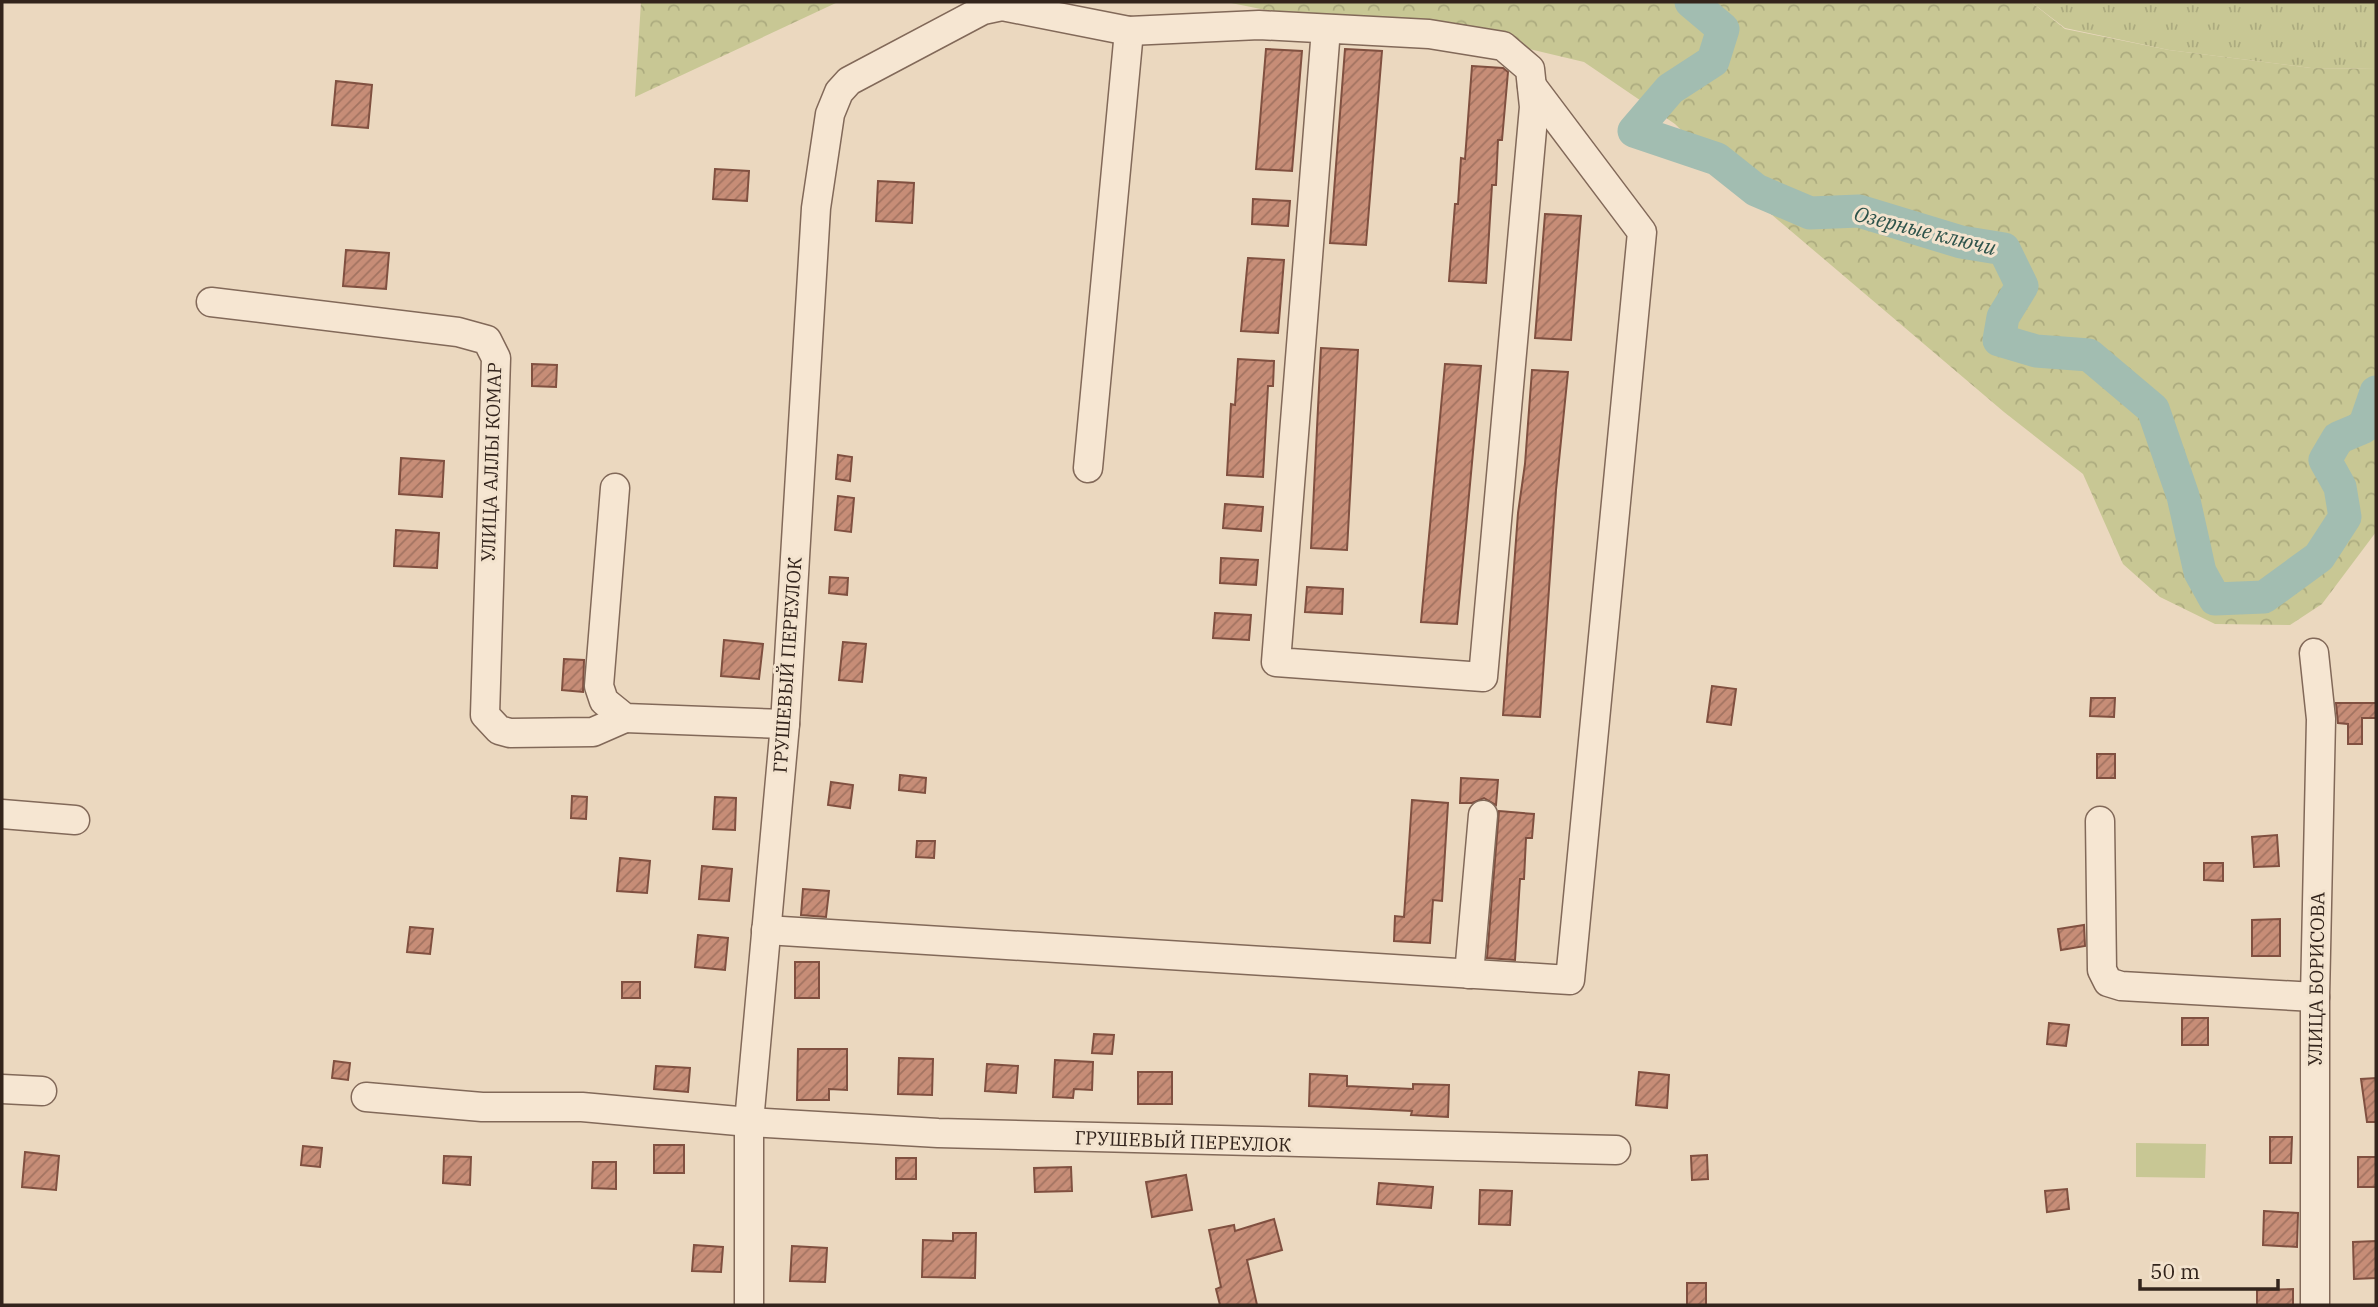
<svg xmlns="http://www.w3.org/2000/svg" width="2378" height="1307" font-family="'IBM Plex Serif',serif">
	<defs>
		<pattern id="grass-tufts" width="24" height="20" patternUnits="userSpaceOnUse" patternTransform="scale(1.75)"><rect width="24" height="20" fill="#c8c794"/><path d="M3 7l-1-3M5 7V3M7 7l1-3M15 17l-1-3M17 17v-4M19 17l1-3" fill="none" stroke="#acab7f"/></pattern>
		<pattern id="forest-crowns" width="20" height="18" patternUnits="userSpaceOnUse" patternTransform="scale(1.75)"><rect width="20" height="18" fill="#c8c794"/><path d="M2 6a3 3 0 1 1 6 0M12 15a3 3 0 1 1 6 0" fill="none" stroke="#acab7f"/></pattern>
		<pattern id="building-hatch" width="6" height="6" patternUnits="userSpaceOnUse" patternTransform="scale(1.75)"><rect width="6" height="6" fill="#c78d77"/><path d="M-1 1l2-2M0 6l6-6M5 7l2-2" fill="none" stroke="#a27361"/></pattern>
	</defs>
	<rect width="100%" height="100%" fill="#ebd8bf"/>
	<!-- grass -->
	<path fill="url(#grass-tufts)" d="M2031 2H2376V69L2311 68 2169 50 2065 28Z"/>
	<!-- forest -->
	<g fill="url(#forest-crowns)">
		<path d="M641 2H838L635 97Z"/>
		<path d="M1226 2H2031L2065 29 2169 50 2311 68 2376 69V532L2322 604 2290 625 2215 624 2160 597 2123 564 2083 474 2004 412 1738 186 1675 124 1584 62 1474 36 1362 29Z"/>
	</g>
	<!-- pitch -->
	<path fill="#c8c794" d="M2136 1143 2206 1144 2205 1178 2136 1177Z"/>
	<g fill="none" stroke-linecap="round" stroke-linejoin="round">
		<!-- river -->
		<path stroke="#a2bdb1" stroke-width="33" d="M1691 2 1723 29 1713 61 1670 89 1634 131 1717 159 1756 190 1810 213 1859 211 1961 242 2004 249 2022 286 2003 317 1999 340 2036 351 2089 355 2153 409 2183 496 2200 572 2215 599 2264 597 2319 557 2345 517 2340 487 2325 460 2338 438 2364 427 2376 392"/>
	</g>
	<!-- building -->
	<g fill="url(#building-hatch)" stroke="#805040" stroke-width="2">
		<path d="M1266 49 1302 51 1292 171 1256 169Z"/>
		<path d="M1345 49 1382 51 1366 245 1330 243Z"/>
		<path d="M1472 66 1503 68 1508 72 1502 140H1498L1496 185H1492L1486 283 1449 281 1455 204H1458L1461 158 1465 159Z"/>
		<path d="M336 81 372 85 368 128 332 125Z"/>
		<path d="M715 169 749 171 747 201 713 199Z"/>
		<path d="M878 181 914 183 912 223 876 221Z"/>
		<path d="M1253 199 1290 201 1288 226 1252 224Z"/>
		<path d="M1545 214 1581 216 1571 340 1535 338Z"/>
		<path d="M346 250 389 253 386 289 343 286Z"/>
		<path d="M1248 258 1284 260 1278 333 1241 331Z"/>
		<path d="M1321 348 1358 350 1347 550 1311 548Z"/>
		<path d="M1238 359 1274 361 1273 386H1268L1263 477 1227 475 1231 404 1235 405Z"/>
		<path d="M532 364 557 365 556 387 532 386Z"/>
		<path d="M1445 364 1481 366 1457 624 1421 622Z"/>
		<path d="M1532 370 1568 372 1556 490 1540 717 1503 715 1518 513 1525 464Z"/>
		<path d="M838 455 852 457 850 481 836 479Z"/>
		<path d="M401 458 444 461 442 497 399 494Z"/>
		<path d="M838 496 854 498 851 532 835 530Z"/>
		<path d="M1225 504 1263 507 1261 531 1223 528Z"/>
		<path d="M396 530 439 533 437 568 394 566Z"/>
		<path d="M1221 558 1258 560 1256 585 1220 583Z"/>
		<path d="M830 577 848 578 847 595 829 593Z"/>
		<path d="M1307 587 1343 589 1342 614 1305 612Z"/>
		<path d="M1215 613 1251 615 1249 640 1213 638Z"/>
		<path d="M724 640 763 644 759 679 721 676Z"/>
		<path d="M843 642 866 644 862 682 839 680Z"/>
		<path d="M564 659 584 660 583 692 562 690Z"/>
		<path d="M1712 686 1736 689 1731 725 1707 722Z"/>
		<path d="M2091 698H2115L2114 717 2090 716Z"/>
		<path d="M2336 703H2376V718H2362V744H2348V724L2338 723Z"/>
		<rect x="2097" y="754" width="18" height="24"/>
		<path d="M900 775 926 778 925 793 899 790Z"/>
		<path d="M1461 778 1498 780 1496 805 1484 798 1472 803H1460Z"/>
		<path d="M831 782 853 785 850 808 828 805Z"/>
		<path d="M572 796 587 797 586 819 571 818Z"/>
		<path d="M715 797 736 798 735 830 713 829Z"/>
		<path d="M1412 800 1448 803 1442 901 1433 900 1430 943 1394 941 1395 916 1404 917Z"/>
		<path d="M1499 811 1534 814 1532 838H1526L1524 879H1520L1515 960 1487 958Z"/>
		<path d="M2277 835 2279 866 2254 867 2252 837Z"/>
		<path d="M917 841H935L934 858 916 857Z"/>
		<path d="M620 858 650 861 647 893 617 891Z"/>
		<path d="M2204 863H2223V881L2204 880Z"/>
		<path d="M702 866 732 869 729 901 699 899Z"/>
		<path d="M803 889 829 891 826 917 801 915Z"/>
		<path d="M2280 919V956H2252V920Z"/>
		<path d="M2084 925 2085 946 2061 950 2058 929Z"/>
		<path d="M410 927 433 929 430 954 407 952Z"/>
		<path d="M698 935 728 938 725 970 695 967Z"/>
		<rect x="795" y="962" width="24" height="36"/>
		<rect x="622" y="982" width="18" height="16"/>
		<rect x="2182" y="1018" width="26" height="27"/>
		<path d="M2049 1023 2069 1025 2066 1046 2047 1044Z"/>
		<path d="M1094 1034 1114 1035 1112 1054 1092 1053Z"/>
		<path d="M798 1049H847V1090L829 1089V1100H797Z"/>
		<path d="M899 1058 933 1059 932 1095 898 1094Z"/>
		<path d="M1055 1060 1093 1062 1092 1090 1074 1089 1073 1098 1053 1097Z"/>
		<path d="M334 1061 350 1063 348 1080 332 1078Z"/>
		<path d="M987 1064 1018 1066 1016 1093 985 1091Z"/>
		<path d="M656 1066 690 1068 688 1092 654 1089Z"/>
		<rect x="1138" y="1072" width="34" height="32"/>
		<path d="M1639 1072 1669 1075 1667 1108 1636 1105Z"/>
		<path d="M1310 1074 1347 1076V1086L1413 1089V1084L1449 1085 1448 1117 1411 1115 1412 1111 1309 1106Z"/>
		<path d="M2376 1078V1122H2367L2361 1079Z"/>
		<path d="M2270 1137H2292L2291 1163H2270Z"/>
		<rect x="654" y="1145" width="30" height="28"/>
		<path d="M303 1146 322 1148 320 1167 301 1165Z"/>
		<path d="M25 1152 59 1156 56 1190 22 1187Z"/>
		<path d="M1707 1155 1708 1179 1692 1180 1691 1156Z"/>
		<path d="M444 1156 471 1157 470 1185 443 1183Z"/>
		<rect x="2358" y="1157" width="18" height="30"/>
		<rect x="896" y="1158" width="20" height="21"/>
		<path d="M593 1162H616V1189L592 1188Z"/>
		<path d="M1071 1167 1072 1191 1035 1192 1034 1168Z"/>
		<path d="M1186 1175 1192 1210 1152 1217 1146 1182Z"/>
		<path d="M1379 1183 1433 1187 1431 1208 1377 1204Z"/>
		<path d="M2067 1189 2069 1209 2047 1212 2045 1191Z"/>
		<path d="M1480 1190 1512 1191 1510 1225 1479 1224Z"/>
		<path d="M2264 1211 2298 1213 2297 1247 2263 1245Z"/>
		<path d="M1274 1219 1282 1250 1247 1260 1257 1305H1220L1216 1289 1221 1287 1209 1230 1234 1225 1235 1231Z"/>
		<path d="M953 1233H976L975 1278 922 1277 923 1240 953 1241Z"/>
		<path d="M2376 1241V1278L2354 1279 2353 1242Z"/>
		<path d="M694 1245 723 1247 721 1272 692 1271Z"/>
		<path d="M792 1246 827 1248 825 1282 790 1281Z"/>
		<rect x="1687" y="1283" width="19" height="22"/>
		<path d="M2293 1289V1305H2257V1290Z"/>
	</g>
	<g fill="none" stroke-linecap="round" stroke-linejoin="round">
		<!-- minor casing -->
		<g stroke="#826959" stroke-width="31">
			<g id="minor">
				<path d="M211 302 458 332 487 340 496 358 485 715 499 730 510 733 593 732 625 718"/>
				<path d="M1088 468 1129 31"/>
				<path d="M615 488 599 686 604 701 625 718 785 724"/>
				<path d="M2314 653 2321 719 2315 997V1305"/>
				<path d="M2 814 75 820"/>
				<path d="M2100 821 2102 970 2108 982 2121 986 2315 997"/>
				<path d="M766 930 1570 980 1642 232 1532 86"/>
				<path d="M1469 974 1483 815"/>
				<path d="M2 1089 42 1091"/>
				<path d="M366 1097 482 1107H582L749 1122 938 1133 1616 1150"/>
				<path d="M749 1305V1122L785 724 816 208 830 114 839 92 849 81 983 10 1002 6 1129 31 1259 25 1429 34 1503 46 1530 69 1534 107 1483 677 1276 662 1326 29"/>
			</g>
		</g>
		<!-- minor -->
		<use href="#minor" stroke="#f6e6d2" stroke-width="28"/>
	</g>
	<g text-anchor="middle" stroke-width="6" stroke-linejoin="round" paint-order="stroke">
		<!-- street labels -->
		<g font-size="19" fill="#33241c" stroke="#f3e3ce">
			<text transform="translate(491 462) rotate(-88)" y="7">УЛИЦА АЛЛЫ КОМАР</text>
			<text transform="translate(787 665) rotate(-86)" y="7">ГРУШЕВЫЙ ПЕРЕУЛОК</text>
			<text transform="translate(2316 979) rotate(-89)" y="7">УЛИЦА БОРИСОВА</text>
			<text transform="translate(1183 1141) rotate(2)" y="7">ГРУШЕВЫЙ ПЕРЕУЛОК</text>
		</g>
		<!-- water labels -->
		<g font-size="21" font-style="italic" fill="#2c524a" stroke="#f3e3ce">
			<text transform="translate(1925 231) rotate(14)" y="7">Озерные ключи</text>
		</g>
	</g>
	<!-- border -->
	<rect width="2378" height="1307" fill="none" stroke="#33241c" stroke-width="7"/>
	<!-- scale -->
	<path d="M2140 1279v10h138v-10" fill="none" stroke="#33241c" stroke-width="3.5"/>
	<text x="2150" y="1279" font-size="21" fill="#33241c" stroke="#f3e3ce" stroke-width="5" paint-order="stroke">50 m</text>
</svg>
